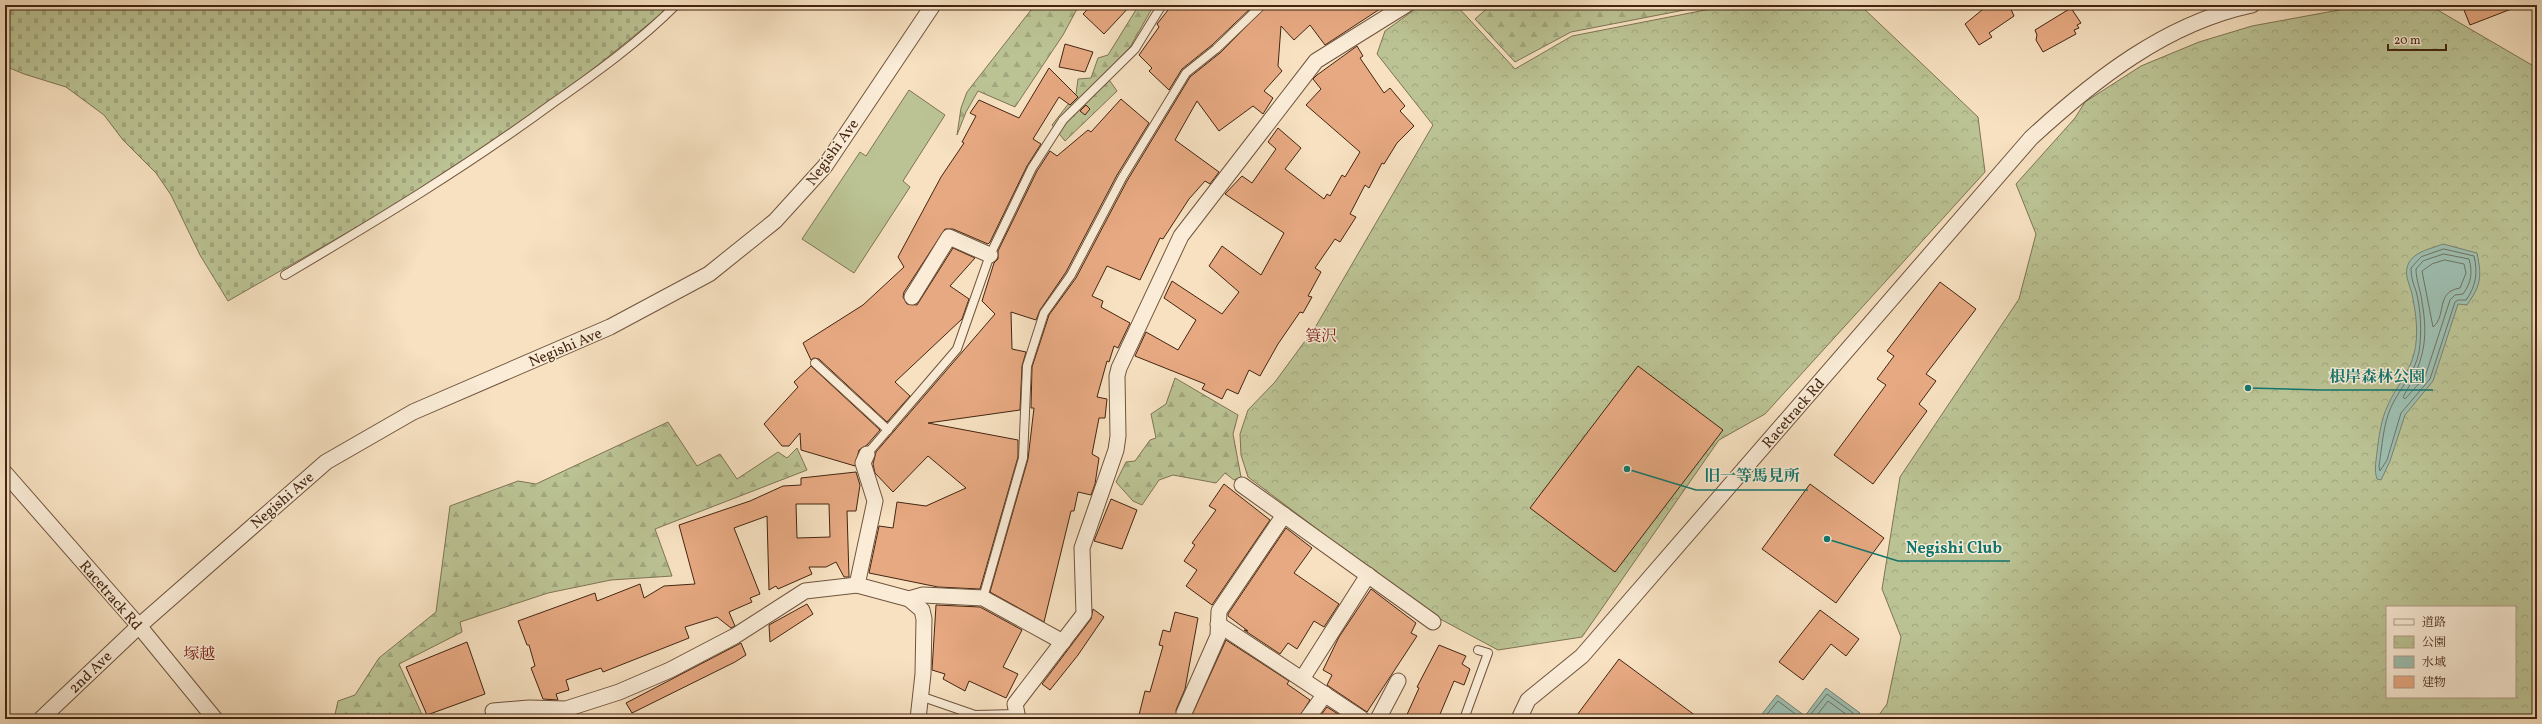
<svg xmlns="http://www.w3.org/2000/svg" width="2542" height="724" font-family="Vollkorn,'Noto Serif JP',serif">
	<defs>
		<pattern id="forest-firs" width="22" height="20" patternUnits="userSpaceOnUse"><rect width="22" height="20" fill="#bbc394"/><path d="M5 1l3.5 6h-7zM16 11l3.5 6h-7z" fill="#a2a77f"/></pattern>
		<pattern id="cemetery-stones" width="16" height="16" patternUnits="userSpaceOnUse"><rect width="16" height="16" fill="#bbc394"/><path d="M2 7V4a2 2 0 0 1 4 0v3zM10 15v-3a2 2 0 0 1 4 0v3z" fill="#a2a77f"/></pattern>
		<pattern id="park-crowns" width="20" height="18" patternUnits="userSpaceOnUse"><rect width="20" height="18" fill="#bbc394"/><path d="M2 6a3 3 0 1 1 6 0M12 15a3 3 0 1 1 6 0" fill="none" stroke="#a2a77f"/></pattern>
	</defs>
	<rect width="100%" height="100%" fill="#f7e1c1"/>
	<filter id="stains"><feTurbulence type="fractalNoise" baseFrequency=".005" numOctaves="4"/><feColorMatrix values="0 0 0 0 .2 0 0 0 0 .09 0 0 0 0 .02 0 0 0 .5 -.17"/></filter>
	<radialGradient id="worn" r=".72"><stop offset=".6" stop-color="#630" stop-opacity="0"/><stop offset="1" stop-color="#630" stop-opacity=".3"/></radialGradient>
	<!-- forest -->
	<g fill="url(#forest-firs)" stroke="#7f7452">
		<path d="M1038 5H1083L1077 9 1063 35 1015 107 978 91 966 112 957 135 961 108 967 92 1031 10Z"/>
		<path d="M1139 5H1154L1130 47 1105 74 1117 91 1065 141 1052 125 1076 94 1078 79 1091 78 1098 58 1108 55Z"/>
		<path d="M1491 5H1710L1571 32 1515 62 1475 19Z"/>
		<path d="M1175 378 1238 415 1233 434 1241 477 1234 480 1225 473 1216 483 1173 475 1159 480 1142 505 1133 501 1116 482 1126 462 1135 461 1150 440 1156 438 1151 414 1166 404Z"/>
		<path d="M668 422 697 466 720 454 737 479 778 452 787 458 797 448 807 470 655 529 672 576 611 580 548 593 460 622 462 632 399 664 424 719H334L338 701 355 695 379 658 436 612 450 506 518 481 536 484Z"/>
	</g>
	<!-- cemetery -->
	<path fill="url(#cemetery-stones)" stroke="#7f7452" d="M5 5H672L567 90 423 189 228 301 200 255 171 195 156 173 123 140 104 115 66 87 24 74 5 66Z"/>
	<!-- park -->
	<g fill="url(#park-crowns)" stroke="#7f7452" fill-rule="evenodd">
		<path d="M1421 5H1456L1515 69 1572 36 1731 5H1860L1978 117 1985 172 1765 414 1719 440 1582 637 1498 650 1429 613 1248 477 1241 455 1240 434 1248 410 1275 382 1316 326 1433 125 1377 54 1385 31Z"/>
		<path d="M2429 5 2537 68V719H1876L1887 704 1901 637 1882 589 1900 477 2019 299 2036 234 2016 184 2075 118 2085 102 2141 66 2199 42 2252 26 2361 6ZM2387 607H2515V697H2387Z"/>
	</g>
	<!-- garden -->
	<path fill="#bbc394" stroke="#7f7452" d="M909 90 945 115 903 181 910 187 854 273 802 239 860 152 866 156Z"/>
	<!-- water -->
	<g fill="#9dbeb0" stroke="#798170">
		<path d="M2443 244 2477 253C2482 277 2481 285 2467 305L2458 304 2433 381 2405 415 2390 461 2381 480 2377 479C2374 470 2376 462 2377 452 2379 437 2381 419 2388 405 2396 387 2409 373 2414 354 2419 335 2416 313 2412 294 2410 285 2405 277 2407 268 2410 252 2431 249 2443 244Z"/>
		<path d="M1826 688 1860 713 1855 719H1758L1777 695 1805 716Z"/>
	</g>
	<g fill="none" stroke-linecap="round" stroke-linejoin="round">
		<!-- shore -->
		<g stroke="#707260" stroke-width="1">
			<path d="M2444 249 2474 256C2478 273 2476 286 2466 300H2458L2455 302 2430 379 2401 413 2387 460 2380 471 2379 466C2382 447 2383 425 2391 407 2400 388 2415 373 2419 352 2422 333 2421 310 2416 291 2413 283 2411 277 2411 268L2421 257Z"/>
			<path d="M2444 254 2469 259C2473 273 2471 283 2463 294L2455 295 2450 300 2425 377 2405 399 2403 397C2423 363 2429 341 2422 302 2421 291 2416 281 2416 269L2423 261Z"/>
			<path d="M2445 260 2464 264 2466 273 2460 288C2435 292 2447 316 2433 327L2422 271 2432 264Z"/>
			<path d="M1763 719 1778 701 1802 719"/>
			<path d="M1807 719 1827 694 1853 713V719"/>
			<path d="M1814 719 1828 701 1847 715 1848 719"/>
		</g>
	</g>
	<!-- building -->
	<g fill="#e7a982" stroke="#432511" fill-rule="evenodd">
		<path d="M1092 5H1131L1104 34 1083 14Z"/>
		<path d="M1172 5H1254L1212 45 1182 69 1169 90 1149 71 1152 68 1139 55 1159 27 1157 24Z"/>
		<path d="M1267 5H1386L1325 45 1310 25 1294 40 1281 26 1278 66 1282 71 1264 91 1273 98 1263 114 1253 106 1219 131 1197 101 1175 140 1219 172 1210 184 1205 181 1189 199 1163 239 1160 238 1140 280 1107 266 1092 296 1103 301 1101 307 1130 323 1118 348 1114 346 1109 362 1107 361 1097 397 1107 399 1105 418H1099L1092 454 1099 458 1095 484 1091 495 1078 492 1074 511H1071L1044 622 990 592 1028 459 1034 408H1031L1032 367 1049 315 1076 278 1127 181 1190 77 1220 53Z"/>
		<path d="M1988 5H2009L2014 16 1989 33 1992 37 1979 45 1965 24Z"/>
		<path d="M2462 5H2519V6L2470 25Z"/>
		<path d="M2071 8 2081 23 2077 25 2079 28 2074 30 2076 34 2043 52 2036 40 2037 35 2035 30Z"/>
		<path d="M1065 44 1093 52 1085 72 1059 67Z"/>
		<path d="M1357 46 1363 56 1360 58 1384 93 1390 88 1405 106 1400 111 1414 126 1397 143 1384 164 1382 163 1369 188 1365 185 1350 214 1356 217 1340 242 1335 239 1315 268 1321 272 1308 296 1312 297 1303 313 1300 312 1278 344 1260 376 1249 370 1238 394 1227 389 1222 399 1202 389 1205 384 1135 356 1146 332 1178 350 1196 320 1164 298 1172 281 1222 314 1239 292 1209 266 1222 246 1261 275 1284 233 1225 194 1242 176 1252 183 1276 149 1268 142 1278 128 1301 148 1285 169 1324 199 1327 194 1330 196 1342 175 1345 177 1360 152 1306 105 1321 89 1313 79 1317 75Z"/>
		<path d="M1049 68 1078 97 1070 105 1059 97 1033 139 1041 144 1027 166 990 242 988 244 953 229H945L904 292 903 297 907 304 917 305 953 248 975 258 950 286 969 299 962 319 895 382 910 396 887 422 819 359 814 358 811 360 803 343 863 305 904 267 898 257 941 177 964 143 962 142 976 116 970 113 979 100 1019 118Z"/>
		<path d="M1121 99 1149 123 1117 175 1066 272 1040 310 1036 320 1011 312 1012 349 1026 352 1022 366 1020 410 928 423 1018 440V457L980 589 938 587 869 573 879 526 893 528 897 502 926 506 966 488 928 456 893 492 875 473 873 464 876 452 995 314 982 301 994 263 998 259V251L1037 171 1050 151 1057 156 1088 130 1091 132Z"/>
		<path d="M1086 105 1090 109 1085 115 1080 111Z"/>
		<path d="M1940 282 1976 309 1926 374 1936 381 1919 404 1927 411 1873 484 1834 455 1886 385 1877 379 1894 356 1887 351Z"/>
		<path d="M811 366 880 430 867 445 859 450 855 466 801 450 800 433 789 446H782L764 424 798 387 794 382Z"/>
		<path d="M1638 366 1723 430 1615 572 1530 508Z"/>
		<path d="M856 472 860 485 856 511H847L849 577H844L836 562 826 567H809L812 574 778 589 776 586 769 590 767 516 734 528 760 594 750 598 752 602 729 612 735 626 731 628 717 617 685 627 689 638 603 672 601 668 566 680 569 690 556 694 558 700 543 699 531 668 535 666 529 645H527L518 621 595 593 597 601 640 584 644 598 664 586 695 584 679 525 750 501 783 486 801 485V478ZM796 504H829L830 537 797 538Z"/>
		<path d="M1224 484 1270 520 1212 605 1186 586 1197 570 1184 561 1195 545 1192 543 1216 510 1209 506Z"/>
		<path d="M1810 484 1884 538 1836 603 1762 549Z"/>
		<path d="M1111 499 1137 510 1122 549 1094 541Z"/>
		<path d="M1286 528 1312 548 1294 573 1339 604 1324 627 1314 621 1297 649 1288 643 1280 654 1244 630 1248 631 1228 616V614Z"/>
		<path d="M1371 589 1416 623 1411 633 1417 636 1367 712 1327 685 1332 675 1323 670 1339 637Z"/>
		<path d="M807 604 813 614 770 642 769 625Z"/>
		<path d="M936 605 980 607 1022 630 1003 667 1018 674 1006 698 969 681 965 691 943 679 945 674 932 670Z"/>
		<path d="M1093 609 1104 617 1078 655 1050 690 1042 684 1091 619Z"/>
		<path d="M1820 610 1859 639 1846 656 1831 644 1803 680 1779 662Z"/>
		<path d="M1175 612 1198 618 1185 689 1176 710 1178 719H1138L1145 691 1150 692 1163 646 1159 645 1163 630 1170 632Z"/>
		<path d="M1226 640 1289 681 1287 684 1310 700 1298 719H1285L1274 714 1271 719H1190Z"/>
		<path d="M467 642 485 694 427 715 406 667Z"/>
		<path d="M741 643 746 655 735 662 632 713 626 703Z"/>
		<path d="M1439 645 1466 656 1462 664 1470 669 1464 685 1454 681 1438 719H1405L1419 688 1417 687Z"/>
		<path d="M1619 659 1700 719H1574Z"/>
		<path d="M1327 707 1346 719H1318Z"/>
	</g>
	<g fill="none" stroke-linecap="round" stroke-linejoin="round">
		<!-- service casing -->
		<g stroke="#70543d" stroke-width="10">
			<g id="service">
				<path d="M285 275C378 220 466 167 553 103 596 73 639 42 676 5"/>
				<path d="M815 363 888 430"/>
				<path d="M867 454 957 349 990 255 1032 168 1063 120 1135 49 1162 5"/>
				<path d="M983 598 1023 458 1027 366 1044 313 1071 275 1122 178 1186 73 1216 49 1262 5"/>
				<path d="M920 696 975 715 1017 714"/>
				<path d="M1464 719 1488 653 1478 650"/>
			</g>
		</g>
		<!-- minor casing -->
		<g stroke="#70543d" stroke-width="17">
			<g id="minor">
				<path d="M912 297 949 237 990 255"/>
				<path d="M5 473 139 626 215 719"/>
				<path d="M1242 485 1433 622"/>
				<path d="M857 585 875 501 863 463 867 454"/>
				<path d="M909 599 923 595 983 598 1063 642"/>
				<path d="M1218 624 1362 719"/>
				<path d="M1302 679 1368 575"/>
				<path d="M493 711 529 708 566 709 619 692 670 670 735 636 805 591 857 585 909 599 922 610 924 619 923 674 918 719"/>
				<path d="M1184 713 1218 636 1219 611 1284 515"/>
				<path d="M41 719 139 626 326 462 413 412 610 327 709 274 775 221 825 166 933 5"/>
				<path d="M1018 719 1015 704 1084 614 1082 548 1116 450 1118 436 1117 376 1119 368 1181 236 1316 61 1406 5"/>
				<path d="M1307 719 1325 694"/>
				<path d="M1378 719 1398 681"/>
				<path d="M1519 719 1528 700 1582 656 2031 138C2094 80 2166 23 2252 5"/>
			</g>
		</g>
		<!-- service -->
		<use href="#service" stroke="#faecd7" stroke-width="8"/>
		<!-- minor -->
		<use href="#minor" stroke="#faecd7" stroke-width="15"/>
	</g>
	<g text-anchor="middle" stroke-width="3" stroke-linejoin="round" paint-order="stroke">
		<!-- street labels -->
		<g font-size="15" fill="#432511" stroke="#faecd7">
			<text transform="translate(832 152) rotate(-54)" y="5">Negishi Ave</text>
			<text transform="translate(565 347) rotate(-23)" y="5">Negishi Ave</text>
			<text transform="translate(1793 413) rotate(-49)" y="5">Racetrack Rd</text>
			<text transform="translate(282 500) rotate(-41)" y="5">Negishi Ave</text>
			<text transform="translate(111 595) rotate(49)" y="5">Racetrack Rd</text>
			<text transform="translate(90 672) rotate(-44)" y="5">2nd Ave</text>
		</g>
		<!-- neighbourhood labels -->
		<g font-size="16" fill="#7a1f14" stroke="#faecd7">
			<text x="1321" y="341">簑沢</text>
			<text x="199" y="659">塚越</text>
		</g>
	</g>
	<!-- callouts -->
	<path fill="none" stroke="#0f766e" stroke-width="1.5" d="M2248 388L2321 390H2433M1627 469L1696 490H1808M1827 539L1898 561H2010"/>
	<g fill="#0f766e" stroke="#faecd7" stroke-width="1.5">
		<circle cx="2248" cy="388" r="4"/>
		<circle cx="1627" cy="469" r="4"/>
		<circle cx="1827" cy="539" r="4"/>
	</g>
	<g font-size="16" text-anchor="middle" font-weight="bold" fill="#0f766e" stroke="#faecd7" stroke-width="3" stroke-linejoin="round" paint-order="stroke">
		<text x="2377" y="382">根岸森林公園</text>
		<text x="1752" y="481">旧一等馬見所</text>
		<text x="1954" y="553">Negishi Club</text>
	</g>
	<!-- margin -->
	<rect width="2542" height="724" fill="none" stroke="#f7e1c1" stroke-width="20"/>
	<rect x="6" y="6" width="2530" height="712" fill="none" stroke="#432511" stroke-width="2"/>
	<rect x="10" y="10" width="2522" height="704" fill="none" stroke="#432511"/>
	<!-- legend -->
	<rect x="2386" y="606" width="130" height="92" fill="#faecd7" stroke="#b19c88"/>
	<rect x="2394" y="619" width="20" height="6" fill="#faecd7" stroke="#b19c88"/>
	<text x="2422" y="626" font-size="12" fill="#432511">道路</text>
	<rect x="2394" y="636" width="20" height="12" fill="url(#park-crowns)" stroke="#b19c88"/>
	<text x="2422" y="646" font-size="12" fill="#432511">公園</text>
	<rect x="2394" y="656" width="20" height="12" fill="#9dbeb0" stroke="#b19c88"/>
	<text x="2422" y="666" font-size="12" fill="#432511">水域</text>
	<rect x="2394" y="676" width="20" height="12" fill="#e7a982" stroke="#b19c88"/>
	<text x="2422" y="686" font-size="12" fill="#432511">建物</text>
	<!-- scale -->
	<path d="M2388 44v6h58v-6" fill="none" stroke="#432511" stroke-width="2"/>
	<text x="2394" y="44" font-size="12" fill="#432511" stroke="#faecd7" stroke-width="3" paint-order="stroke">20 m</text>
	<rect width="100%" height="100%" filter="url(#stains)"/>
	<rect width="100%" height="100%" fill="url(#worn)"/>
</svg>
